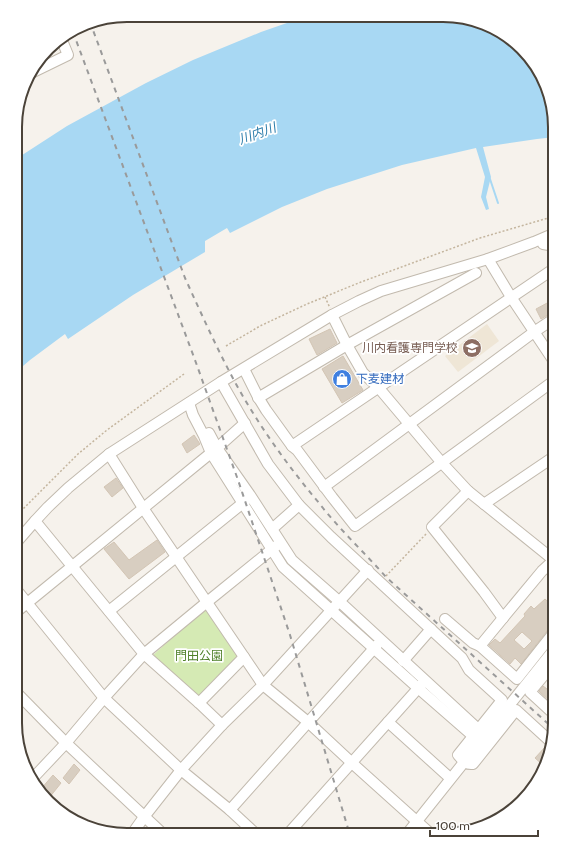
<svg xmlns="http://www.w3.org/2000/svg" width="570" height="850" font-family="Cabin,'Noto Sans JP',sans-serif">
	<rect width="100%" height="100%" fill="#f6f2ec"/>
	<!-- education -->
	<path fill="#efe6d6" d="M487 324 499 341 458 372 445 356Z"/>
	<!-- green -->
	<path fill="#d5eab4" d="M206 608 240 657 200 699 152 656Z"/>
	<!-- water -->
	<path fill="#a8d8f3" d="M307 16H458L511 38 546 84 555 127V137L537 139 483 147 491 177 486 197 489 209 486 210 481 197 485 177 476 148 402 165 327 189 282 207 230 233 227 228 205 241V252L133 295 68 339 65 334 30 360 16 372V159L67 126 146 83 193 60 261 32Z"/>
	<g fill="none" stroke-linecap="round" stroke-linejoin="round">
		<!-- stream -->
		<path stroke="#a8d8f3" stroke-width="2" d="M490 179 498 203"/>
	</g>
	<!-- building -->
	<g fill="#d8cec1" stroke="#d3c5b4" fill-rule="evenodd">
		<path d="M549 302 554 311 541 319 536 309Z"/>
		<path d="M330 329 337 343 317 355 309 339Z"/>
		<path d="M343 356 363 390 342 403 322 369Z"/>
		<path d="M194 435 200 444 187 453 182 444Z"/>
		<path d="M116 478 123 488 112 497 104 487Z"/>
		<path d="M157 540 165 552 129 579 104 549 114 542 129 560Z"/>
		<path d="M545 599 555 608V625L550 627 521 664 515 658 510 664 489 645 495 639 500 643 525 616 524 614 531 606 534 609ZM522 632 532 641 524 649 514 640Z"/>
		<path d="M15 650 22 657 15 664Z"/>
		<path d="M543 686 555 695V706L539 691Z"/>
		<path d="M546 746 549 748 543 765 535 758Z"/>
		<path d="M22 758 33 768 29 773 24 766Z"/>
		<path d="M74 764 80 770 69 784 63 778Z"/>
		<path d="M53 775 61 783 49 798 41 789Z"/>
	</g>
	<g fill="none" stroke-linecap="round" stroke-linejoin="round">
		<!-- minor casing -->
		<g stroke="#c2baae" stroke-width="12">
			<g id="minor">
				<path d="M155 15 157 17"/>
				<path d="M29 74 68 55 61 38"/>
				<path d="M543 244 555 246"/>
				<path d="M488 259 511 297 555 363"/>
				<path d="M332 315 347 345 363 373 378 387 442 463 468 491 555 561"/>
				<path d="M244 369 258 397 266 410 292 446 297 450 332 497 355 526 555 380"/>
				<path d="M221 382 268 464 299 505 331 537 462 658 469 670 502 700 458 755C463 760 465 765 473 764L516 710 551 742"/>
				<path d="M258 398 347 345 476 273"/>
				<path d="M189 403 193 415 204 436 211 453 283 567 418 688 473 736"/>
				<path d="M209 433 217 448 250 495 292 560 340 602 478 729"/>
				<path d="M292 446 555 268"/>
				<path d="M109 454 143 508 263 685 308 722 352 763 432 835"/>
				<path d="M324 487 534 332 555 318"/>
				<path d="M468 491 432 527 484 592 503 618 542 571 555 559"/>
				<path d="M484 504 555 456"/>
				<path d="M35 521 144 654 199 703 222 725"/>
				<path d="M272 529 299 505"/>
				<path d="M15 544 35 521 48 507 68 488 109 454 221 382 332 315 359 301 381 291 488 259 534 242 555 233"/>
				<path d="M15 588 104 698 181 770 230 810 256 834"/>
				<path d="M109 611 243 503 247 499"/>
				<path d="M15 613 217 448 245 423"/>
				<path d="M503 618 480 646 517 679 555 631"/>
				<path d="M445 619 473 643 480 646"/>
				<path d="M403 661 431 629"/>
				<path d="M15 691 66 743 163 834"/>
				<path d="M199 703 244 657"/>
				<path d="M555 715 530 692 555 662"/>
				<path d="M388 722 450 778"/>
				<path d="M33 778 66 743 104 698 144 654 207 602 276 546"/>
				<path d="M230 810 377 645"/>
				<path d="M132 834 144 817 181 770 222 725 263 685 368 570"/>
				<path d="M287 835 422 684"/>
				<path d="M406 835 555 648"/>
			</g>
		</g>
		<!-- path -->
		<g stroke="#c4b59e" stroke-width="1.5" stroke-dasharray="2 2" stroke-linecap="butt">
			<path d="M325 297 330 308"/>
			<path d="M226 346 260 326 307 304 361 282 480 238 555 216"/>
			<path d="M15 517 78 454 107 430 184 374"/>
			<path d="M386 576 426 534"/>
		</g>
		<!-- minor -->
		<use href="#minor" stroke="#fff" stroke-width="10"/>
		<!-- rail -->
		<g stroke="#9a9a9a" stroke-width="2" stroke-dasharray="5 5" stroke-linecap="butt">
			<path d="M90 22 185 278C201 313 217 349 236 384 259 426 288 466 319 503 339 529 364 552 386 577L555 730"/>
			<path d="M73 32 195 360 238 480 290 635 350 835"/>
		</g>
	</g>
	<!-- icons -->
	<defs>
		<g id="university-disc" transform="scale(1)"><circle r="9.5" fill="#8d6e63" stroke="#fff"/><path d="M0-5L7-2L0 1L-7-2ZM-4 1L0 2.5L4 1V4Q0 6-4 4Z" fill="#fff"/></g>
		<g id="shop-disc" transform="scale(1)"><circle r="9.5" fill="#3f7fe0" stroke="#fff"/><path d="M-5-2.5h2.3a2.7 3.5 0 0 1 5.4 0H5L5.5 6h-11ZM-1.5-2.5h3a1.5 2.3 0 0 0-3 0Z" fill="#fff"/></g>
	</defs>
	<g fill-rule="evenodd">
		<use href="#university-disc" x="472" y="348"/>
		<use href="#shop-disc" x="342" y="379"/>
	</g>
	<g text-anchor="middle" stroke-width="3.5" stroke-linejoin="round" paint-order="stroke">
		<!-- education labels -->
		<g font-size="12" fill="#785e54" stroke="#fff" text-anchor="end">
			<text x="458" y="352">川内看護専門学校</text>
		</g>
		<!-- shop labels -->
		<g font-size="12" fill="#366cbe" stroke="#fff" text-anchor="start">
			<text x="356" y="383">下麦建材</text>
		</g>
		<!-- park labels -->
		<g font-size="12" fill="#4f8029" stroke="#fff">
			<text x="199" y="660">門田公園</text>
		</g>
		<!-- water labels -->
		<g font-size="13" font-style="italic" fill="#2b7caa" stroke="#fff">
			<text transform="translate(257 133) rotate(-20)" y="5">川内川</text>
		</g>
	</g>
	<!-- crop -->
	<path d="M0 0H570V850H0ZM127 22H443A105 105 0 0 1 548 127V723A105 105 0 0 1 443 828H127A105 105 0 0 1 22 723V127A105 105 0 0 1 127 22Z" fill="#fff" fill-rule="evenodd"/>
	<path fill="none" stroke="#4b4339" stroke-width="2" d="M127 22H443A105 105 0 0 1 548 127V723A105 105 0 0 1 443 828H127A105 105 0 0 1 22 723V127A105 105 0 0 1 127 22Z"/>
	<!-- scale -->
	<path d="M430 830v6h108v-6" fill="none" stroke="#4b4339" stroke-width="2"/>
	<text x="436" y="830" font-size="12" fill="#4b4339" stroke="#ffffff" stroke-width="3" paint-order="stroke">100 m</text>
</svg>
